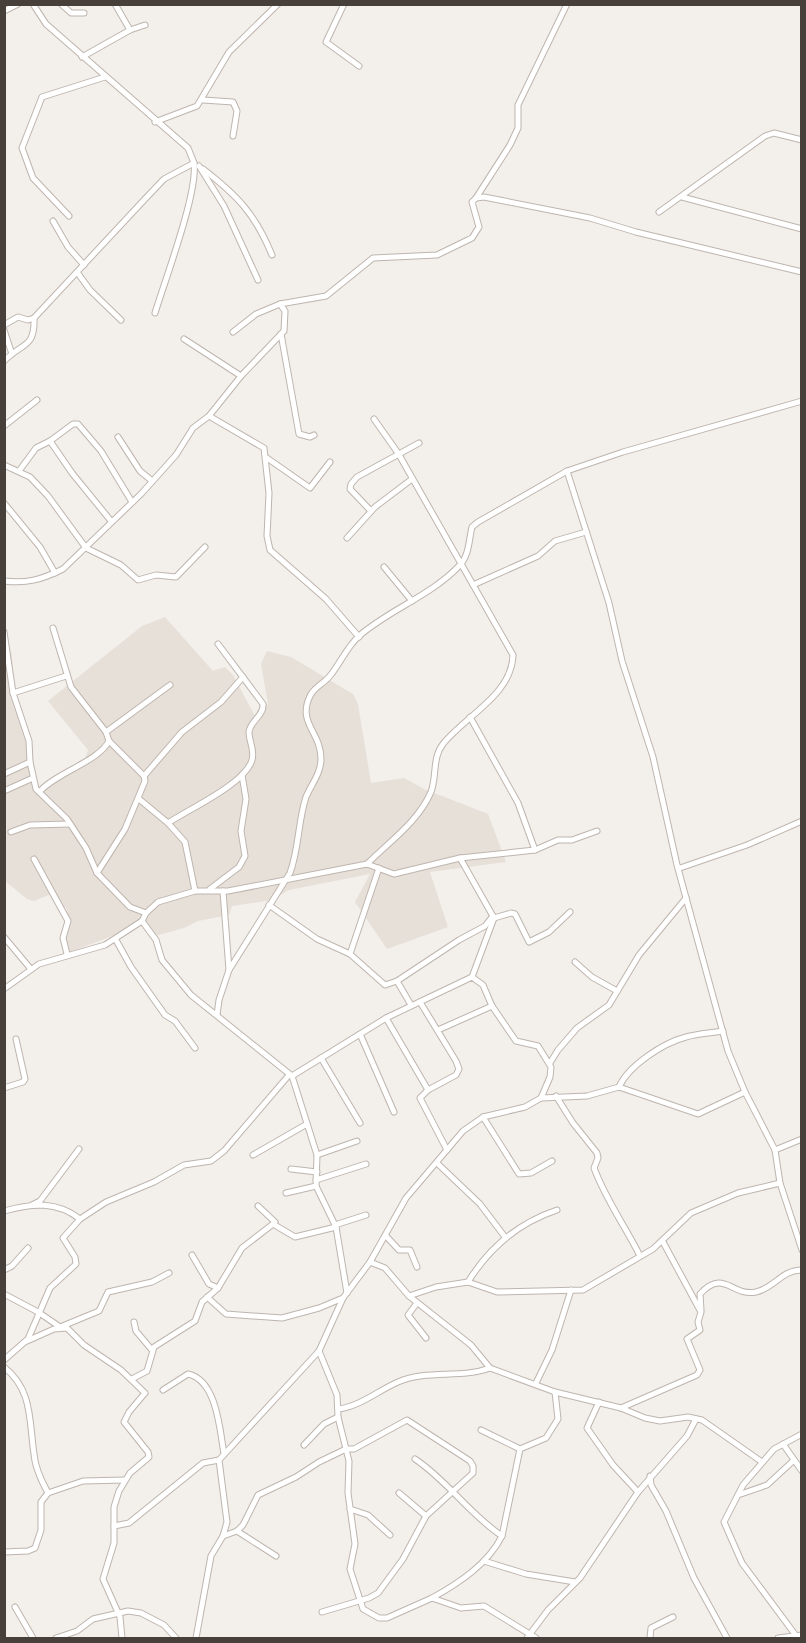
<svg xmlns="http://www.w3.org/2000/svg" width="806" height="1643" font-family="Rubik,sans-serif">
	<rect width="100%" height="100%" fill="#f3efeb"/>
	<!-- residential -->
	<path fill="#e7e0d9" d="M165 617 213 671 225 667 233 675 256 718 268 704 261 664 267 651 291 657 353 694 358 704 371 783 404 778 424 789 488 814 506 862 430 872 448 927 387 949 355 902 370 874 289 890 272 900 232 906 229 915 198 921 184 928 155 936 144 924 70 952 66 951 60 934 65 923 67 909 51 894 34 901 27 899 5 881 4 623 12 657 14 689 35 784 40 790 85 759 88 750 48 701 142 626Z"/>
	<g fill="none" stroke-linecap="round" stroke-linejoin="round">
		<!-- minor casing -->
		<g stroke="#beb5ae" stroke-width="7">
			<g id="minor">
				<path d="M61 4 71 13H84"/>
				<path d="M115 4 130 30"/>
				<path d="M344 4 326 42 359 66"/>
				<path d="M4 11 18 4"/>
				<path d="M82 57 130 30 145 25"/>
				<path d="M203 100 233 102 237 111 233 136"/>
				<path d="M155 122 197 106 229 52 278 4"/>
				<path d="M199 166 224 206 258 280"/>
				<path d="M203 169C238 196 255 214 272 255"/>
				<path d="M682 197 802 229"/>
				<path d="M476 198 510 145 518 128V105L567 4"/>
				<path d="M659 212 765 136 774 133 802 140"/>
				<path d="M69 216 33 178 22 148 42 97 105 77"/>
				<path d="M53 221 68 247 84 265"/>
				<path d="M77 272 90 290 121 320"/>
				<path d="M155 313C165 280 198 193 194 163"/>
				<path d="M4 325 18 317 28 320 34 318"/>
				<path d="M4 330 12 354"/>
				<path d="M233 332 256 314 280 304"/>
				<path d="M281 334 299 434 310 437 314 435"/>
				<path d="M184 339 241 376"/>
				<path d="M4 361C23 342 35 348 34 318L145 199 164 179 194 163 188 148 46 24 33 4"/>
				<path d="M802 401 623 452 567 471 609 603 622 661 653 757 677 865 728 1051 745 1092 775 1150 780 1183 802 1250"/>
				<path d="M209 416 264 448 269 493 267 536 270 550 326 599 359 637"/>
				<path d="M4 426 37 400"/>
				<path d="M118 437 140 471 151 480"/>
				<path d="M50 441 73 424H78L101 451 132 502"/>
				<path d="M267 458 310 488 330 462"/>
				<path d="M4 465 30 477 48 496 86 548 121 565 138 580 156 575 176 577 205 547"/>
				<path d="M19 471 36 448 50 441 72 473 111 521"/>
				<path d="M4 503 40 547 55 573"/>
				<path d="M371 511 350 489 351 484 357 477 419 443"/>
				<path d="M347 538 375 507 412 479"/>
				<path d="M384 567 412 601"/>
				<path d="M4 581C27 584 43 579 63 569L141 494 176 455 193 428 209 416 241 376 284 331 285 311 280 304 326 296 373 258 437 255 472 238 479 227 472 202 476 198 484 197 590 218 636 232 802 272"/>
				<path d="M473 585 538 556 555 541 586 532"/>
				<path d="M53 628 71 687 106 732"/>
				<path d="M4 632 13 693 29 741 30 762 36 789 67 819 86 848 97 873 130 907 146 913"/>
				<path d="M13 693 66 676"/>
				<path d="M470 717 518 803 535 850"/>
				<path d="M4 774 30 762"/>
				<path d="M144 776 109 741 106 732 170 685"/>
				<path d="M4 791 33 778"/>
				<path d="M39 792C57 772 98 762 109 741"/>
				<path d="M139 799 168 823 185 842 195 891"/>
				<path d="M168 823C189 809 245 784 252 760 255 750 249 742 249 732 250 721 264 716 263 704L218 644"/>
				<path d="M11 832 30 825 70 824"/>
				<path d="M460 858 494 918 511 913 515 914 529 942 549 932 570 912"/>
				<path d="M34 859 68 921 63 938 67 954"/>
				<path d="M367 864C390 841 418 822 431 792 437 776 432 758 443 744 465 716 512 695 513 655L398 453 374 419"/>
				<path d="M680 868 747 845 802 821"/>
				<path d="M97 873 125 829 145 781 144 776 182 732 221 702 243 677"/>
				<path d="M210 889 239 867 245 856 241 831 246 799 242 775"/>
				<path d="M269 905 317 939 350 954 385 985 397 981 411 1005"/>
				<path d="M142 921 156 940 162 960 191 995 292 1076 317 1155 316 1186 336 1227 347 1293"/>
				<path d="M4 937 30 968"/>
				<path d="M116 940 131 967 165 1015 175 1021 195 1048"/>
				<path d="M350 954 379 868"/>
				<path d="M575 962 592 977 617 991"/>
				<path d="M229 970 290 873C299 849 298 821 306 797 311 785 321 773 321 759 321 732 297 723 310 696 314 687 323 684 329 677 340 664 346 648 359 636 390 609 431 596 460 565 469 556 469 539 472 527L478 522 567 471"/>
				<path d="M472 977 494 918"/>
				<path d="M397 981 459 940 485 926 493 916"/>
				<path d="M4 989 39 964 105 945 142 921 146 913 158 902 195 891H228L367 864 394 874 460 858 535 850 558 840H572L597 831"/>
				<path d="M420 1002 456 1061 459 1069 456 1075 428 1090"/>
				<path d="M217 1015 219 1000 229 970 223 891"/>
				<path d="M386 1018 428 1090 420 1098 447 1150"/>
				<path d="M438 1030 492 1006"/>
				<path d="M360 1034 394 1112"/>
				<path d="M321 1058 360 1123"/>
				<path d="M550 1063 558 1050 577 1028 609 1005 639 955 686 898"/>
				<path d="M619 1087C628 1066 663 1043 686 1037 697 1034 711 1033 723 1031"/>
				<path d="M4 1088 23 1082 25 1079 16 1039"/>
				<path d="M556 1096 573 1123 597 1153 598 1158 594 1168C606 1200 625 1226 640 1256"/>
				<path d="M541 1098 587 1096 619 1087 698 1114 745 1092"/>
				<path d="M483 1117 519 1174 531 1173 552 1161"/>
				<path d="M775 1150 802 1139"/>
				<path d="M253 1155 307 1124"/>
				<path d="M317 1155 357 1141"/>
				<path d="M438 1164 480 1204 505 1237"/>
				<path d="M291 1169 317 1172"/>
				<path d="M316 1180 366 1164"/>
				<path d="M286 1193 316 1186"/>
				<path d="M32 1205 40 1201 79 1149"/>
				<path d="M258 1206 275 1222"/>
				<path d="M4 1211C32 1203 57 1201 80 1219"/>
				<path d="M335 1225 366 1215"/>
				<path d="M386 1236 399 1250H410L417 1267"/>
				<path d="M192 1255 209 1284 218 1288"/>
				<path d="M370 1262 385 1268 409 1296 471 1345 490 1368 555 1392 621 1408 645 1418 660 1421 688 1417 702 1420 762 1462"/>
				<path d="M4 1270 12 1266 28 1248"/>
				<path d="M468 1282C489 1248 518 1223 557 1210"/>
				<path d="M4 1294 38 1312 60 1327 99 1311 108 1292 152 1282 169 1273"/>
				<path d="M409 1296 436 1287 468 1282 497 1292 583 1290 653 1249 691 1213 738 1193 780 1183"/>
				<path d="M207 1297 226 1314 282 1318 319 1308 343 1298"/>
				<path d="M417 1303 408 1315 426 1338"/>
				<path d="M701 1310 700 1294C724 1268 732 1297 756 1292 775 1288 781 1270 802 1270"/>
				<path d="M134 1322 136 1331 152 1350"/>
				<path d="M27 1341 54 1329 67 1328 84 1345 121 1370 145 1393 129 1412 124 1422 148 1452 149 1457 130 1473 119 1491 114 1507V1543L103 1579 120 1617 122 1638"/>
				<path d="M319 1351 337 1395 338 1417 349 1461 348 1493 355 1544 350 1569 363 1609 379 1618H387L432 1598 461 1608 484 1606 536 1638"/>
				<path d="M4 1360 28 1339 50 1288 76 1264 75 1257 63 1238 80 1219 106 1202 154 1182 184 1165 211 1161 224 1151 289 1075"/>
				<path d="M4 1367C33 1390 29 1421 34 1454 35 1467 42 1482 48 1493"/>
				<path d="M132 1379 147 1371 154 1347 195 1321 202 1302 218 1288 242 1248 273 1224 295 1237 336 1227"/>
				<path d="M536 1383 552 1350 571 1290"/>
				<path d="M163 1390 188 1374C217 1380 220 1431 224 1454"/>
				<path d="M599 1402 587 1428 613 1465 638 1492"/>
				<path d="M621 1408 697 1375 700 1370 687 1339 700 1330 698 1322 701 1312 663 1242"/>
				<path d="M338 1409C359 1407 379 1390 398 1382 428 1369 460 1379 490 1368"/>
				<path d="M481 1430 520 1449 546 1438 558 1419 555 1392"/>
				<path d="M783 1444 802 1471"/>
				<path d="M304 1445 324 1424 338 1417"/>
				<path d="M415 1459C448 1481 469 1514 502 1536"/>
				<path d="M650 1476 651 1485 666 1511 694 1578 727 1638"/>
				<path d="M399 1493 426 1516"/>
				<path d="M738 1495 767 1485 793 1461"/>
				<path d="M350 1509 368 1515 390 1535"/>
				<path d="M114 1526 129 1523 203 1463 219 1460"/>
				<path d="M237 1531 276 1556"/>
				<path d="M223 1536 237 1531 243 1525 258 1495 296 1477 319 1462 346 1449H354L407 1420 470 1461 473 1466V1473L426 1516 403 1559 378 1593 369 1598 322 1612"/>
				<path d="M4 1552 28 1551 35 1548 41 1530V1502L48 1493 83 1481 125 1480"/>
				<path d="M484 1561 526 1574 575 1582"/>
				<path d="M432 1598C459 1583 488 1564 502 1536L520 1449"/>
				<path d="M15 1607 33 1638"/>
				<path d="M797 1637 742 1563 724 1522 743 1485 774 1449 802 1434"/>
				<path d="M56 1638 77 1631 93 1619 128 1611 141 1613 164 1625 176 1638"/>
				<path d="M196 1638 211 1556 223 1536 227 1522 219 1460 319 1351 343 1298 370 1262 406 1198 463 1131 483 1117 525 1107 541 1098 550 1077 551 1067 538 1046 516 1041 492 1006 483 985 472 977 386 1018 292 1076"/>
				<path d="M527 1638 548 1610 580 1578 638 1492 687 1436 696 1419"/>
				<path d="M650 1638 651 1628 673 1617"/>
				<path d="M778 1638 802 1635"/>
			</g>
		</g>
		<!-- minor -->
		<use href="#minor" stroke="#fff" stroke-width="5"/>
	</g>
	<!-- border -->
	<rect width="806" height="1643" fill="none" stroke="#473f39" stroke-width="12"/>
</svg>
